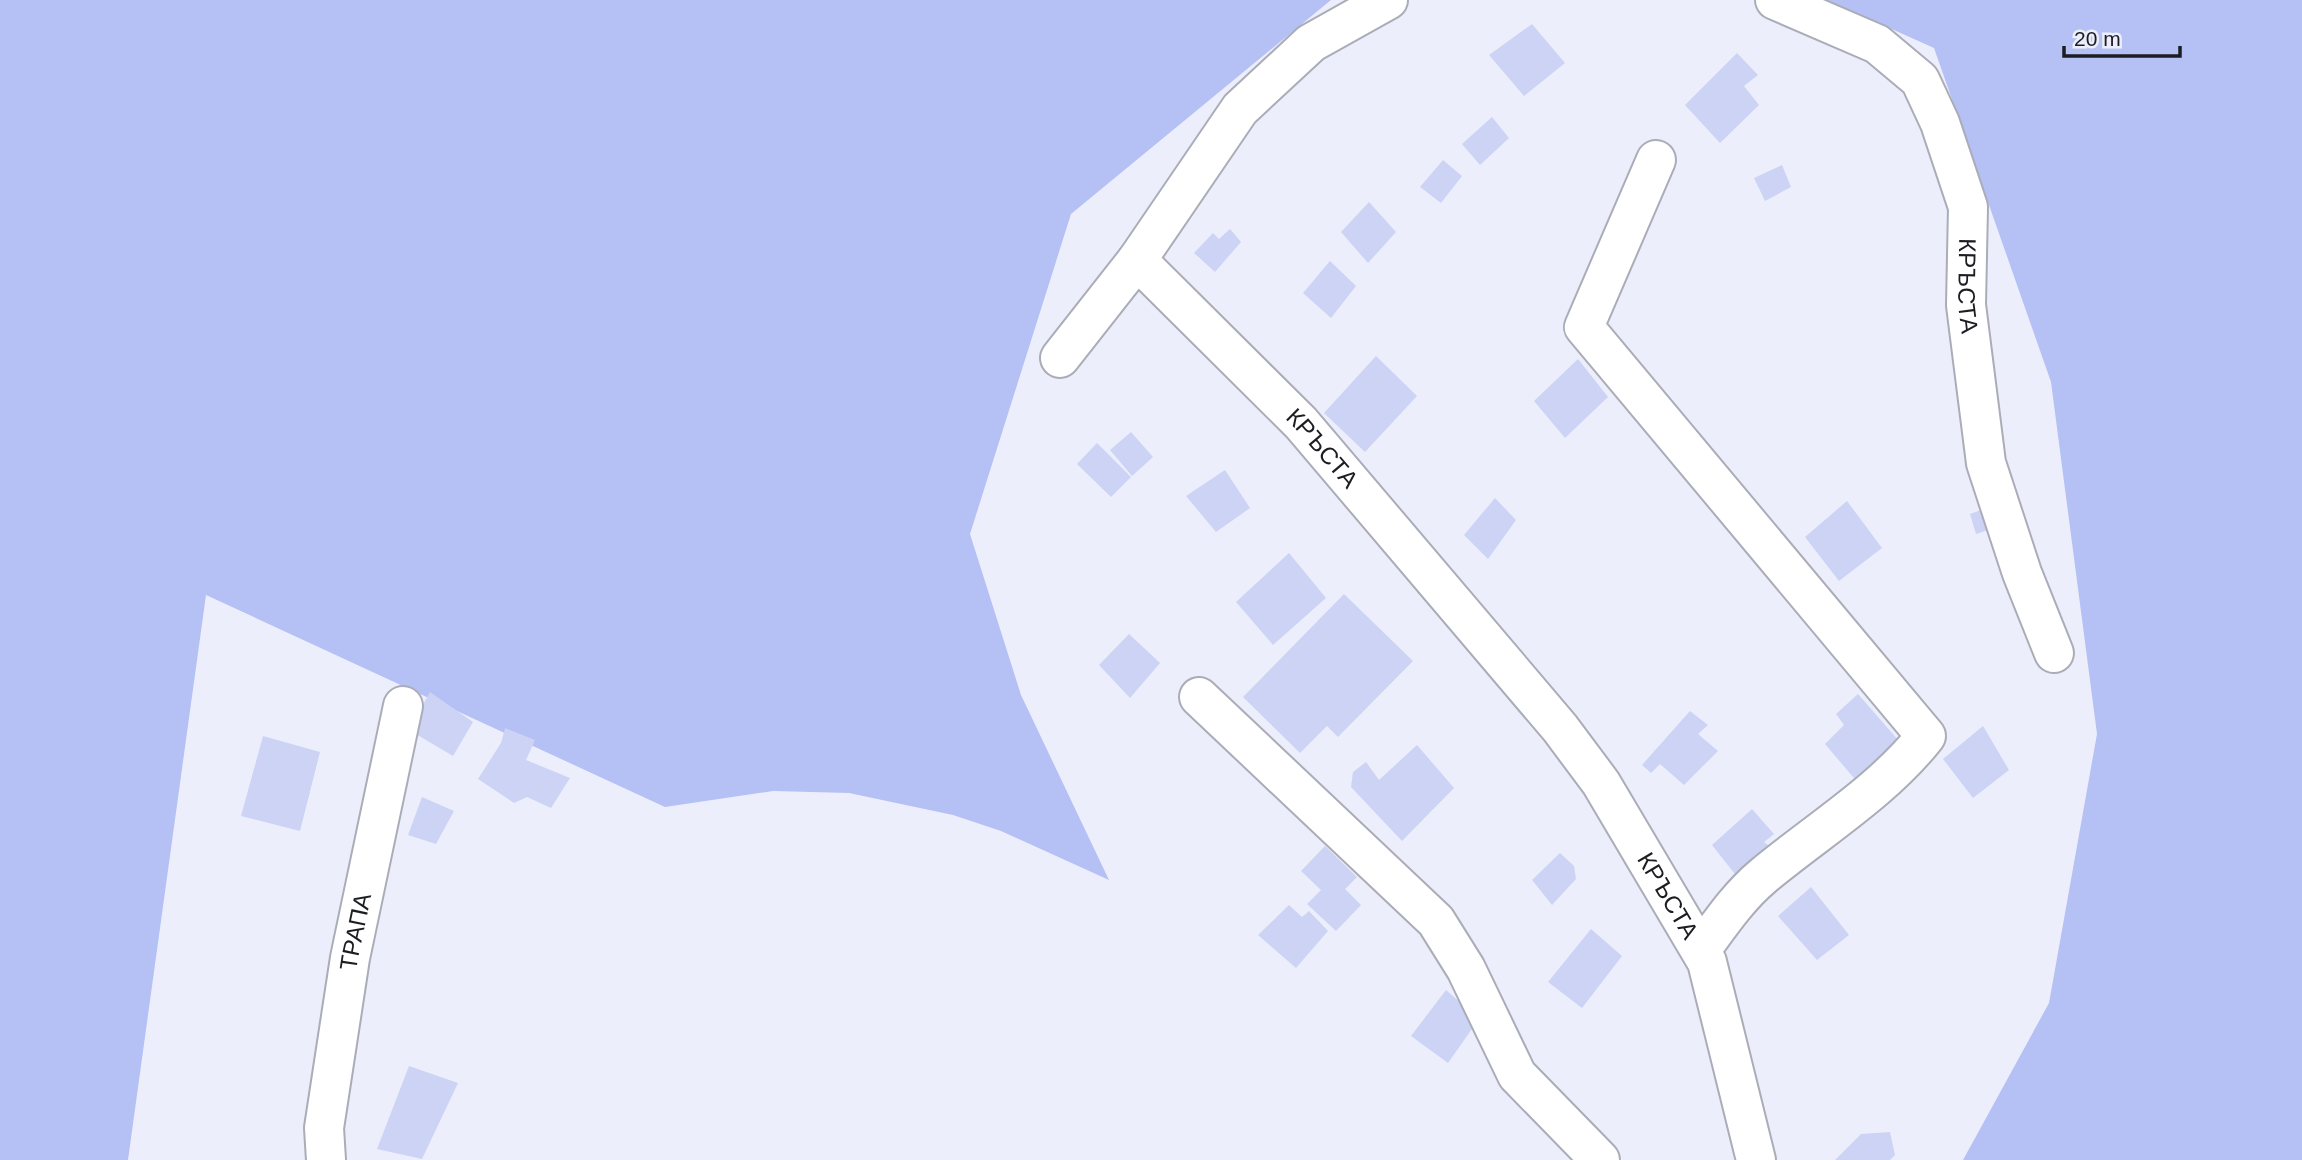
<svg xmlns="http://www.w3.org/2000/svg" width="2302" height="1160" font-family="Arial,sans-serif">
	<rect width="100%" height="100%" fill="#eceffb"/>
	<!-- green -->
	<g fill="#b5c0f4">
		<path d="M0 0H1331L1071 214 970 534 1021 695 1109 880 1001 831 953 815 849 793 773 791 665 807 206 595 128 1160H0Z"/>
		<path d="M1827 0H2302V1160H1963L2049 1003 2097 734 2051 382 1934 48Z"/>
	</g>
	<!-- building -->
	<g fill="#ccd3f5">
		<path d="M1532 24 1565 63 1524 96 1489 55Z"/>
		<path d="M1737 53 1758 75 1744 86 1759 105 1720 143 1685 105Z"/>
		<path d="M1492 117 1509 138 1480 165 1462 144Z"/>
		<path d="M1443 160 1462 176 1441 203 1420 187Z"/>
		<path d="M1782 165 1791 187 1765 201 1754 178Z"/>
		<path d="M1369 202 1396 232 1368 263 1341 232Z"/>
		<path d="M1230 229 1241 242 1215 272 1194 253 1213 233 1219 239Z"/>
		<path d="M1330 261 1356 286 1331 318 1303 293Z"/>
		<path d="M1376 356 1417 396 1365 452 1324 413Z"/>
		<path d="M1578 359 1608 397 1565 438 1534 401Z"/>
		<path d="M1131 432 1153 457 1132 476 1110 450Z"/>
		<path d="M1097 443 1131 477 1111 497 1077 464Z"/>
		<path d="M1225 470 1250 508 1216 532 1186 496Z"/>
		<path d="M1495 498 1516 520 1488 559 1464 535Z"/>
		<path d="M1847 501 1882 548 1839 581 1805 537Z"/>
		<path d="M1987 508 1994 528 1976 534 1970 514Z"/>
		<path d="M1289 553 1326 598 1273 645 1236 602Z"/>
		<path d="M1344 594 1413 661 1338 737 1327 726 1300 753 1243 697Z"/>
		<path d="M1129 634 1160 663 1130 698 1099 665Z"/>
		<path d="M430 692 473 722 453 756 409 730Z"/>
		<path d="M1858 694 1899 741 1859 784 1825 744 1844 725 1836 714Z"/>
		<path d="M1690 711 1708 725 1698 734 1718 751 1684 785 1660 764 1651 773 1642 765Z"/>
		<path d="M1983 726 2009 770 1973 798 1943 759Z"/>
		<path d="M505 728 535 740 526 760 570 778 551 808 527 797 514 803 478 779 501 743Z"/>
		<path d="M263 736 320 752 300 831 241 816Z"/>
		<path d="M1417 745 1454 788 1402 841 1351 787 1353 772 1366 762 1379 780Z"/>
		<path d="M422 797 454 811 436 844 408 835Z"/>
		<path d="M1752 809 1774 834 1764 842 1773 849 1742 883 1712 845Z"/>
		<path d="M1325 846 1357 877 1345 889 1361 905 1336 931 1307 904 1321 890 1301 871Z"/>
		<path d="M1560 853 1574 866 1576 879 1552 905 1532 880Z"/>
		<path d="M1811 887 1849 935 1817 960 1778 916Z"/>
		<path d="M1289 905 1302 917 1309 911 1328 931 1296 968 1258 935Z"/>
		<path d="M1591 929 1622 956 1582 1008 1548 982Z"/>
		<path d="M1446 990 1479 1019 1448 1063 1411 1036Z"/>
		<path d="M409 1066 458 1083 422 1159 377 1149Z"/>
		<path d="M1890 1132 1895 1155 1890 1160H1835L1861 1134Z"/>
	</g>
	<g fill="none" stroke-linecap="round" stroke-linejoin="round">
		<!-- minor casing -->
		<g stroke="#aaadb8" stroke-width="42">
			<g id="minor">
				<path id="s1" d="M1388 0 1311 43 1240 109 1137 260 1301 423 1560 728 1601 783 1707 962 1756 1160"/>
				<path id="s2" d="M1775 0 1877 44 1920 80 1940 123 1968 207 1966 305 1986 463 2022 573 2054 653"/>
				<path d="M1656 160 1584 327 1926 736C1883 791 1817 831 1763 876 1738 897 1720 924 1701 950"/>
				<path d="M1060 358 1137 260"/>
				<path d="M1199 697 1436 921 1466 969 1517 1075 1600 1160"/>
				<path id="s3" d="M326 1160 324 1128 350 958 403 706"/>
			</g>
		</g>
		<!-- minor -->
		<use href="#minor" stroke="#fff" stroke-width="38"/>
	</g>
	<g text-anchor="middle" stroke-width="7" stroke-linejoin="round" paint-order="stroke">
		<!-- street labels -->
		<g font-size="24" fill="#1c1d21" stroke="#eceffb">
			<text dy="8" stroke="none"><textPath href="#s2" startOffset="382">КРЪСТА</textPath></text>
			<text dy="8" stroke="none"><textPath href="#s1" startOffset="632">КРЪСТА</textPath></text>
			<text dy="8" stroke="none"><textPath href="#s1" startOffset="1199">КРЪСТА</textPath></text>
			<text dy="8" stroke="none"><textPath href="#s3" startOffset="231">ТРАПА</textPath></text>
		</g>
	</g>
	<!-- scale -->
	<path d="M2064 46v10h116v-10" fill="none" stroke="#1c1d21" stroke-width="3.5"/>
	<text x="2074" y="46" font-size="21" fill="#1c1d21" stroke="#eceffb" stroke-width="5" paint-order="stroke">20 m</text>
</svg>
